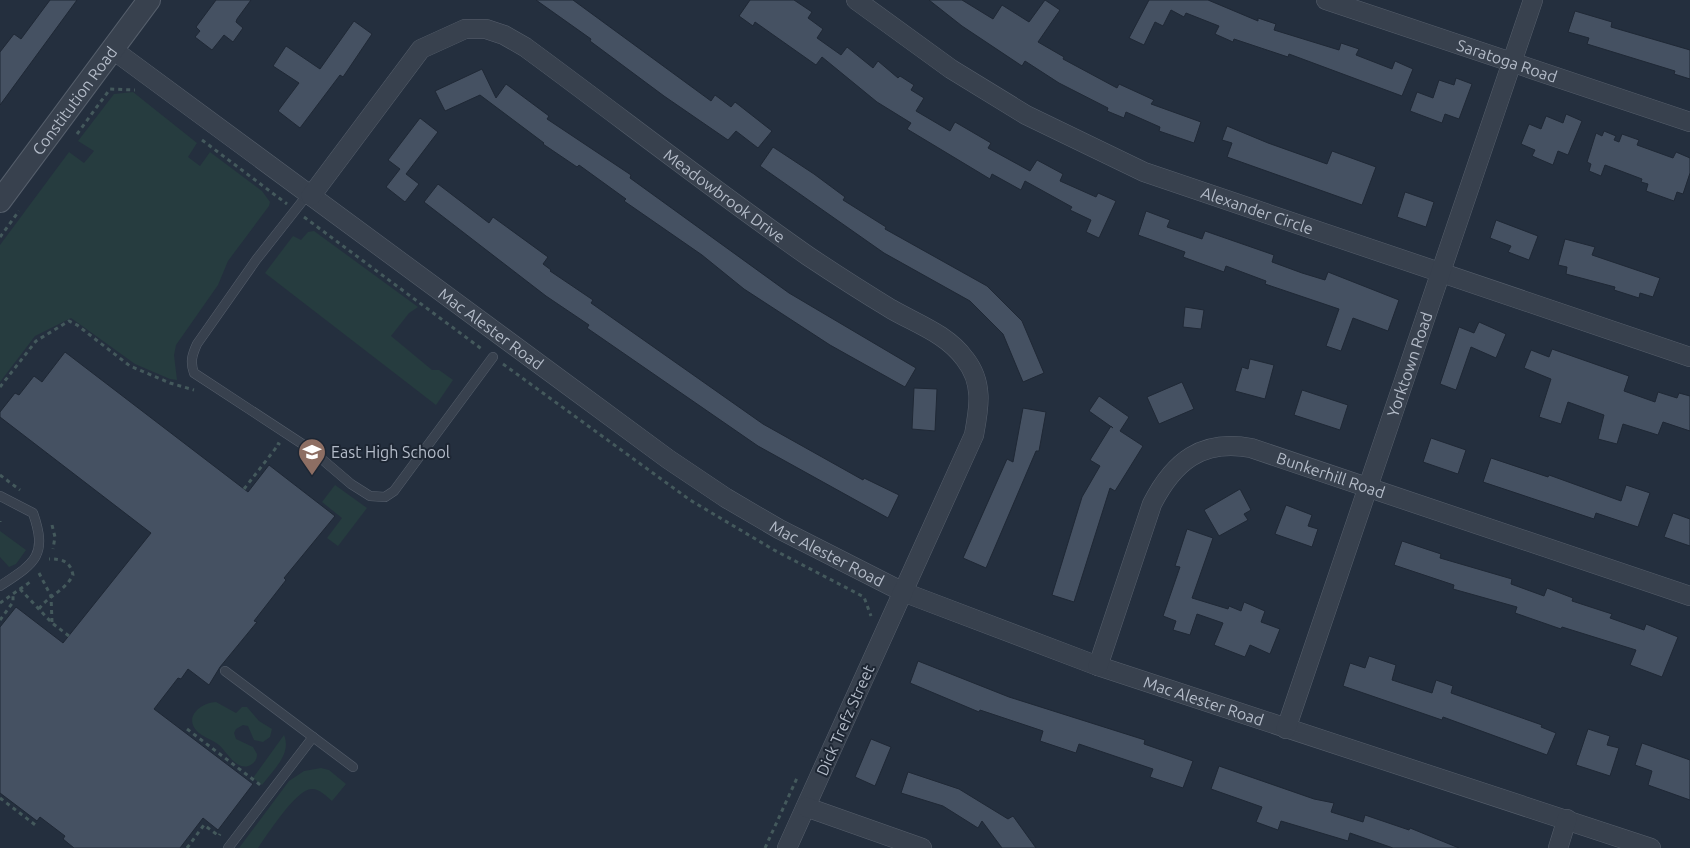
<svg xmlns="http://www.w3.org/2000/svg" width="1690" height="848" font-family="Ubuntu,sans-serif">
	<rect width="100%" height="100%" fill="#242f3e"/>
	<!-- green -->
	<g fill="#263c3f">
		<path d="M133 92 197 143 188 157 200 166 210 152 262 191 270 202 269 206 228 261 218 285 176 345 174 355 177 380 170 379 135 364 71 318 35 336 0 382V245L69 152 84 163 94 151 78 141 114 94Z"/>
		<path d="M314 231 418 307 409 313 391 336 432 370H439L453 380 436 405 265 273 293 236 301 240 308 232Z"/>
		<path d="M335 485 367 508 338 546 327 538 342 518 322 502Z"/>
		<path d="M0 531 26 550 16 564 9 567 0 557Z"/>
		<path d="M216 702 236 713 242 707H247L259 721 272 729 270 737 263 742 254 740 248 726 243 725 236 729 234 733 236 739 253 747 257 754C257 758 256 761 252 764 238 774 227 752 219 745 213 740 205 738 199 733 182 718 200 703 216 702Z"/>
		<path d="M284 735C292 754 273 770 262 785L253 778Z"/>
		<path d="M321 768 329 770 346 784 332 801C326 796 320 789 312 789 297 788 267 835 258 848H239L289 781 304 771Z"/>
	</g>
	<!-- building -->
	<g fill="#455162" stroke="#1f2835">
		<path d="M50 0H77L0 105V52L14 34 21 39Z"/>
		<path d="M216 0H251L237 19 236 22 243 28 233 42 224 35 212 50 195 37 200 31 196 27Z"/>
		<path d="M536 0H573L711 101 715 95 731 107 735 102 772 131 758 148 736 131 728 140 664 96 590 41 591 39Z"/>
		<path d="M750 0H794L812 12 808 18 823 29 817 38 841 55 847 47 873 68 878 61 898 78 900 76 914 85 911 90 924 98 916 111 950 131 955 122 991 143 988 148 1030 171 1037 160 1063 174 1060 181 1096 197 1098 193 1116 201 1099 238 1086 232 1091 220 1070 210 1072 207 1025 181 1021 190 992 174 990 179 907 129 911 123 877 102 822 57 816 65 755 22 753 26 739 16Z"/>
		<path d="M929 0H962L993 19 1002 5 1029 22 1045 0 1060 10 1038 42 1064 57 1063 59 1117 88 1119 84 1154 100 1151 104 1201 122 1194 143 1159 131 1160 127 1126 112 1124 118 1107 111 1108 108 1059 83 1025 61 1022 66 962 26Z"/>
		<path d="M1149 0H1208L1258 21V18L1276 24 1274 30 1339 50 1341 43 1359 49 1356 55 1392 69 1395 61 1413 69 1402 96 1289 54 1288 57 1234 39 1233 42 1215 34 1219 26 1186 13 1184 17 1171 10 1163 26 1155 22 1144 45 1129 38Z"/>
		<path d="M1575 11 1612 22 1611 27 1690 50V79L1674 74 1675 71 1587 44 1589 38 1568 32Z"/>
		<path d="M354 21 372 34 343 77 340 75 300 128 278 111 299 83 273 66 286 46 320 69Z"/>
		<path d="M482 69 496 98 506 84 549 116 547 119 631 175 630 178 789 293 916 368 905 387 830 345 744 289 702 255 624 201 626 199 579 165 577 167 543 144 544 143 480 95 445 111 435 91Z"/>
		<path d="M1456 78 1472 84 1459 119 1445 114 1442 123 1410 111 1417 92 1433 98 1439 80 1454 85Z"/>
		<path d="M1566 114 1582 121 1568 155 1558 151 1553 165 1532 156 1535 150 1521 144 1529 124 1541 129 1546 116 1563 123Z"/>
		<path d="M420 118 438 132 406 174 419 184 405 202 386 187 400 169 388 160Z"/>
		<path d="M1227 126 1268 143 1327 164 1332 151 1376 167 1362 205 1227 157 1232 143 1222 140Z"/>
		<path d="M1604 131 1616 136 1614 140 1619 142 1622 134 1639 140 1637 145 1673 158 1676 152 1690 158V173L1683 194 1677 192 1674 201 1646 191 1648 184 1641 182 1642 179 1605 165 1601 176 1589 171 1591 164 1587 162 1596 133 1602 136Z"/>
		<path d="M773 147 814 174 845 197 843 200 886 227 885 229 987 286 1022 321 1044 373 1023 382 1003 334 970 301 884 253 760 166Z"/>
		<path d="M438 184 489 223 493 217 548 257 543 264 551 270 550 271 593 300 591 303 763 424 863 480 864 478 899 495 888 518 758 446 587 328 589 325 546 296 424 202Z"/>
		<path d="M1405 192 1434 202 1426 227 1397 217Z"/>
		<path d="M1146 211 1170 220 1167 227 1202 239 1205 231 1274 255 1272 262 1302 273 1325 280 1328 272 1399 300 1388 331 1353 318 1341 351 1326 346 1339 309 1265 284 1266 281 1226 266 1224 272 1183 257 1185 252 1138 235Z"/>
		<path d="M1496 220 1538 236 1529 260 1508 252 1511 246 1490 238Z"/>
		<path d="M1565 239 1595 247 1592 255 1660 278 1653 297 1640 293 1639 298 1614 290 1615 287 1566 274 1567 267 1558 265Z"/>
		<path d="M1185 307 1204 310 1201 329 1183 327Z"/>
		<path d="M1479 322 1506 334 1496 358 1471 347 1456 390 1440 384 1459 327 1474 333Z"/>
		<path d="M1552 349 1629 376 1624 391 1655 402 1658 392 1677 398 1679 393 1690 396V431L1663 422 1658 435 1623 424 1617 444 1598 439 1604 415 1568 402 1561 424 1539 417 1551 379 1524 368 1531 350 1549 357Z"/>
		<path d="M65 352 248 492 269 465 335 516 284 578 286 580 254 621 257 622 220 667 209 685 188 669 181 679 178 678 154 709 253 784 218 830 203 818 180 848H74L63 839 65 836 40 817 37 821 0 793V627L16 607 63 643 151 533 0 417V412L15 393 19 395 34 376 42 382Z"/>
		<path d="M1250 359 1274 365 1265 399 1235 391 1242 367 1248 369Z"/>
		<path d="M1182 382 1194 409 1159 424 1147 397Z"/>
		<path d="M914 388 937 389 935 431 912 429Z"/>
		<path d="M1302 390 1348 405 1340 430 1294 415Z"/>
		<path d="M1099 396 1129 417 1120 431 1143 446 1115 491 1110 488 1074 602 1052 595 1082 497 1100 466 1090 460 1111 426 1113 428 1089 411Z"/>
		<path d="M1023 408 1046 412 1039 451H1036L986 568 963 558 1007 459 1013 462Z"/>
		<path d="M1431 438 1466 450 1458 474 1423 462Z"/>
		<path d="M1491 458 1548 477 1549 475 1621 501 1626 485 1650 493 1638 527 1596 513 1594 519 1483 482Z"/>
		<path d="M1240 489 1251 510 1244 514 1248 520 1219 536 1204 510Z"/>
		<path d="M1286 505 1312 515 1308 526 1318 529 1312 547 1275 534Z"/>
		<path d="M1673 513 1690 519V546L1664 537Z"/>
		<path d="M1187 529 1213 538 1192 598 1228 609 1229 606 1241 611 1244 602 1265 611 1261 622 1280 629 1270 654 1250 645 1245 657 1214 645 1223 623 1197 614 1190 635 1173 630 1176 621 1163 616 1180 567 1175 566Z"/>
		<path d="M1402 541 1441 554 1440 558 1512 579 1511 584 1544 596 1547 588 1573 598 1572 601 1612 614 1610 618 1644 630 1646 624 1678 637 1662 677 1630 665 1636 650 1562 627 1561 629 1515 613 1517 607 1453 589 1454 585 1394 565Z"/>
		<path d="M1369 656 1396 665 1392 680 1432 693 1436 680 1453 686 1451 693 1542 725 1541 727 1556 733 1547 755 1443 717 1442 720 1343 686 1350 663 1365 668Z"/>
		<path d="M918 661 1009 697 1145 740 1144 744 1193 761 1183 788 1150 777 1153 769 1079 744 1076 753 1040 741 1043 731 980 710 979 712 910 683Z"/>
		<path d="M1588 729 1610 736 1607 745 1619 748 1610 776 1576 765Z"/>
		<path d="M871 739 891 747 875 786 855 777Z"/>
		<path d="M1642 743 1690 760V800L1648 785 1652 771 1635 765Z"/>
		<path d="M1219 766 1314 799 1334 803 1331 812 1363 822 1365 815 1409 830 1410 828 1459 848H1393L1350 833 1348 841 1281 821 1278 830 1256 822 1262 807 1211 789Z"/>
		<path d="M908 772 959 789 1008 819 1013 816 1036 848H1002L982 821 978 828 943 806 901 793Z"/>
	</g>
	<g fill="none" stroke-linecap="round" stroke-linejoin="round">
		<!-- service casing -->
		<g stroke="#565f6c" stroke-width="10">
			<g id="service">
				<path d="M308 194 256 260 197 344C192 355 190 362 194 373L310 449 351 484 370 496 385 497 394 491 493 357"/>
				<path d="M0 496 33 513C48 556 35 563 0 586"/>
				<path d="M225 671 353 767"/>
				<path d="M228 848 313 737"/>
			</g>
		</g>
		<!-- minor casing -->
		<g stroke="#565f6c" stroke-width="20">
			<g id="minor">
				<path id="s1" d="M856 0 951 69 1026 115 1144 172 1690 357"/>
				<path id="s2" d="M1326 0 1690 122"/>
				<path id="s3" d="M112 49 668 459 726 498 779 529 903 592 1098 666 1651 848"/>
				<path id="s4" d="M311 196 421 49 465 29H486L504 35 525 47C619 116 712 189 808 256 835 274 863 292 891 309 917 324 947 334 965 359 984 383 979 408 974 435L787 848"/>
				<path id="s5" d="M1098 666 1152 504C1174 461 1202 439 1251 448L1690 596"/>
				<path id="s6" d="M1286 729 1533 0"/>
				<path d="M806 807 922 848"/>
				<path d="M1558 848 1567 819"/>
			</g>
		</g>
		<!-- tertiary casing -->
		<g stroke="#565f6c" stroke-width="24">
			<g id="tertiary">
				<path id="s7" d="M0 201 149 0"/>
			</g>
		</g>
		<!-- path -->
		<g stroke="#44595c" stroke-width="3" stroke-dasharray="4 4" stroke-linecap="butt">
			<path d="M77 134 110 89 135 90"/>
			<path d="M202 140 287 204"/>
			<path d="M304 217 483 350"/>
			<path d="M0 237 19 211"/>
			<path d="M503 364 690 500 774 550 864 597 871 616"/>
			<path d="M0 387 36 341 69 321 77 325 130 366 170 383 194 390"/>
			<path d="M0 475 20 490"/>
			<path d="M244 489 279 444 277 443"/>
			<path d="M0 521V522"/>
			<path d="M52 525 55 537 53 549"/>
			<path d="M39 573 51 596 52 622"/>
			<path d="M20 589 52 623 69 636"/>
			<path d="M0 603 30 582"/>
			<path d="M39 609C49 595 65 591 73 575 70 561 63 559 49 559"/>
			<path d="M0 620 13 602V595"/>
			<path d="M187 729 259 784 257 786"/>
			<path d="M0 798 38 827"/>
			<path d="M187 848 204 825 219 836 220 834"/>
			<path d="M765 848 797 778"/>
		</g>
		<!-- service -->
		<use href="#service" stroke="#38414e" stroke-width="9"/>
		<!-- minor -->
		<use href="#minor" stroke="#38414e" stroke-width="19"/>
		<!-- tertiary -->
		<use href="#tertiary" stroke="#38414e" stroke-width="22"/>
	</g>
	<!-- icons -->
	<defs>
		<g id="school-pin" transform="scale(1.4375)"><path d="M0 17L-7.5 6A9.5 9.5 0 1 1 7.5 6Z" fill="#8d6e63" stroke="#1d2633"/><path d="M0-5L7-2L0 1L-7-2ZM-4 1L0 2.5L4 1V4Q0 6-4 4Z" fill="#fff"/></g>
	</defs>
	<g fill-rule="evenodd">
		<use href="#school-pin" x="312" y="452"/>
	</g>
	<g text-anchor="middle" stroke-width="4" stroke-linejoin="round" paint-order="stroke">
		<!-- street labels -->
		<g font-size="16" fill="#b4bcc9" stroke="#1d2633">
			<text dy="6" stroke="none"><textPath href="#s2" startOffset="191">Saratoga Road</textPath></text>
			<text dy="6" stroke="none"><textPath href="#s7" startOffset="125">Constitution Road</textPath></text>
			<text dy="6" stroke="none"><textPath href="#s4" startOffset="545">Meadowbrook Drive</textPath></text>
			<text dy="6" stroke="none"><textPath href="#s1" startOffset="456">Alexander Circle</textPath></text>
			<text dy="6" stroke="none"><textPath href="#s3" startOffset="471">Mac Alester Road</textPath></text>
			<text dy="6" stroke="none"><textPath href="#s6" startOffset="385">Yorktown Road</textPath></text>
			<text dy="6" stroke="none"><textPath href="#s5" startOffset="379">Bunkerhill Road</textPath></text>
			<text dy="6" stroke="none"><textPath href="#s3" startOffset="876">Mac Alester Road</textPath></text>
			<text dy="6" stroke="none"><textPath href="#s3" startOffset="1281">Mac Alester Road</textPath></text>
			<text transform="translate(845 720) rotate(-66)" y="6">Dick Trefz Street</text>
		</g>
		<!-- poi labels -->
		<g font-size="16" fill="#b4bcc9" stroke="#1d2633" text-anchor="start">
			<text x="331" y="458">East High School</text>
		</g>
	</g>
</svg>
